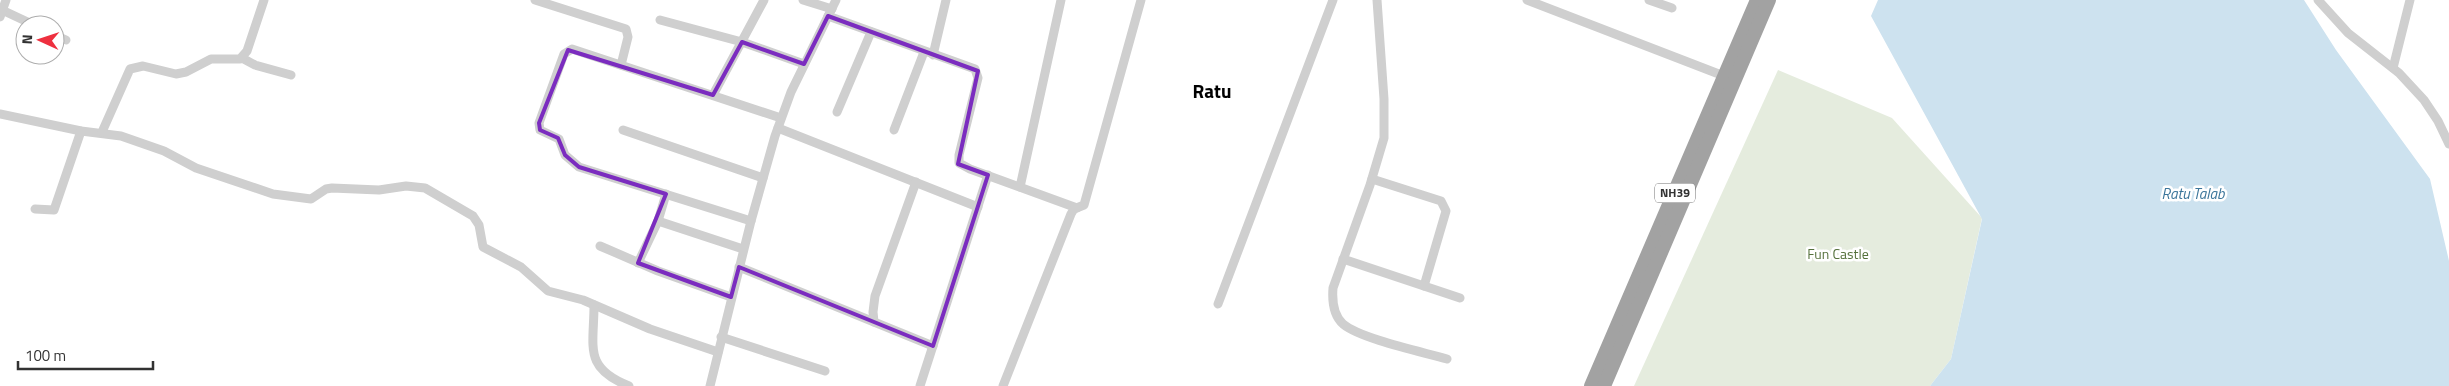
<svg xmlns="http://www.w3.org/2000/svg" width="2449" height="386" font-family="'Titillium Web',sans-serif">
	<rect width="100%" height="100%" fill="#fff"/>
	<!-- green -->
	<path fill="#e5ecde" d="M1778 70 1892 118 1982 218 1951 359 1930 386H1634Z"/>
	<!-- water -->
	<path fill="#cde2ef" d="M1878 0H2304L2336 50 2430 179 2449 261V386H1930L1951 359 1982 219 1871 16Z"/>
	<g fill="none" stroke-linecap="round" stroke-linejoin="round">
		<!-- minor -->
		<g stroke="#cfcfcf" stroke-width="9">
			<path d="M535 0 626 29 628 37 621 65"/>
			<path d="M803 0 832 9"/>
			<path d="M1377 0 1384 99V138L1370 185 1333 288C1332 301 1333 315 1343 324 1361 339 1423 352 1447 359"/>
			<path d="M1527 0 1724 76"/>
			<path d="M1649 0 1672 8"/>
			<path d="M2318 0 2348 33 2399 73 2424 100 2438 121 2449 144"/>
			<path d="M2 10 34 25"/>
			<path d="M828 16 975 69 978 78 959 155V163L970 169 1077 208"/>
			<path d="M0 17 6 0"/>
			<path d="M660 20 742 42 804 64"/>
			<path d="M55 35 66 40"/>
			<path d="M933 55 946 0"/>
			<path d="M242 58 255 65 291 75"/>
			<path d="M2393 68 2410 0"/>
			<path d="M713 95 764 0"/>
			<path d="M837 112 871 32"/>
			<path d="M0 114 81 131 121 136 164 151 196 168 273 194 311 199 326 189 332 188 379 190 406 186 425 188 473 216 479 225 483 247 521 267 548 291 583 300 650 329 718 352"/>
			<path d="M778 128 978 207"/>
			<path d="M623 130 763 178"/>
			<path d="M894 130 924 52"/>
			<path d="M102 132 130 69 143 66 176 74 186 72 211 59H240L247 51 264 0"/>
			<path d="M1372 179 1441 201 1446 211 1424 286"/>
			<path d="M1020 187 1061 0"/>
			<path d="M35 209 54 210 81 131"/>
			<path d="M658 221 743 249"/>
			<path d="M751 221 579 167 565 155 559 139 540 130 539 123 564 54 572 49 781 118"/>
			<path d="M600 246 658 271 731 297"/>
			<path d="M1343 259 1460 298"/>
			<path d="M638 263 658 221 666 194"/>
			<path d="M739 267 933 346"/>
			<path d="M1218 304 1333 0"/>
			<path d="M594 305C594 347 583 368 629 386"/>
			<path d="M874 322 873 312 875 296 916 182"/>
			<path d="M721 337 825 371"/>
			<path d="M710 386 751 221 775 136 791 92 836 0"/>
			<path d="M920 386 988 175"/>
			<path d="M1003 386 1071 214 1074 209 1084 205 1141 0"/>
		</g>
		<!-- trunk -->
		<g stroke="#a2a2a2" stroke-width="14">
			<path d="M1591 386 1757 0"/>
			<path d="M1604 386 1769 0"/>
		</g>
	</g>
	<!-- marked area -->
	<path fill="none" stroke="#7b2cbf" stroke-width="4" stroke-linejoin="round" d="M828 16 978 71 958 164 988 175 933 346 739 267 731 297 638 263 666 194 579 167 565 155 558 138 540 130 539 123 568 50 713 95 742 42 804 64Z"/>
	<g text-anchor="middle" stroke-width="5" stroke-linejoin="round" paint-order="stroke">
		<!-- shield labels -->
		<rect fill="#fff" stroke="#707070" stroke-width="1" x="1655" y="183.5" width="40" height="19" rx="4"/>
		<g font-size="12" font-weight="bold" fill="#323232">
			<text x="1675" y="197">NH39</text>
		</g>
		<!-- park labels -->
		<g font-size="14" fill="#55713c" stroke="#fff">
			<text x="1838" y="259">Fun Castle</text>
		</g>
		<!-- water labels -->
		<g font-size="15" font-style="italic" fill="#3b759a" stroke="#fff">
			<text x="2193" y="199">Ratu Talab</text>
		</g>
		<!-- district labels -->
		<g font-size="19" font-weight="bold" fill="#000" stroke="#fff">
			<text x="1212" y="98">Ratu</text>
		</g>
	</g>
	<!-- north arrow -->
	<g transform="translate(40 40) rotate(273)"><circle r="24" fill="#ffffff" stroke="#adadad"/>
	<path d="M0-4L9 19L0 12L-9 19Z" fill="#ee303f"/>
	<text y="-8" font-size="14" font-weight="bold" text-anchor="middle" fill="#323232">N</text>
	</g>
	<!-- scale -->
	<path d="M18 361v8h135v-8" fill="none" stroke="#323232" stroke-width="2.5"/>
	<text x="25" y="361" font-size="15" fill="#323232" stroke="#ffffff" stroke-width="4" paint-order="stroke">100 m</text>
</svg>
